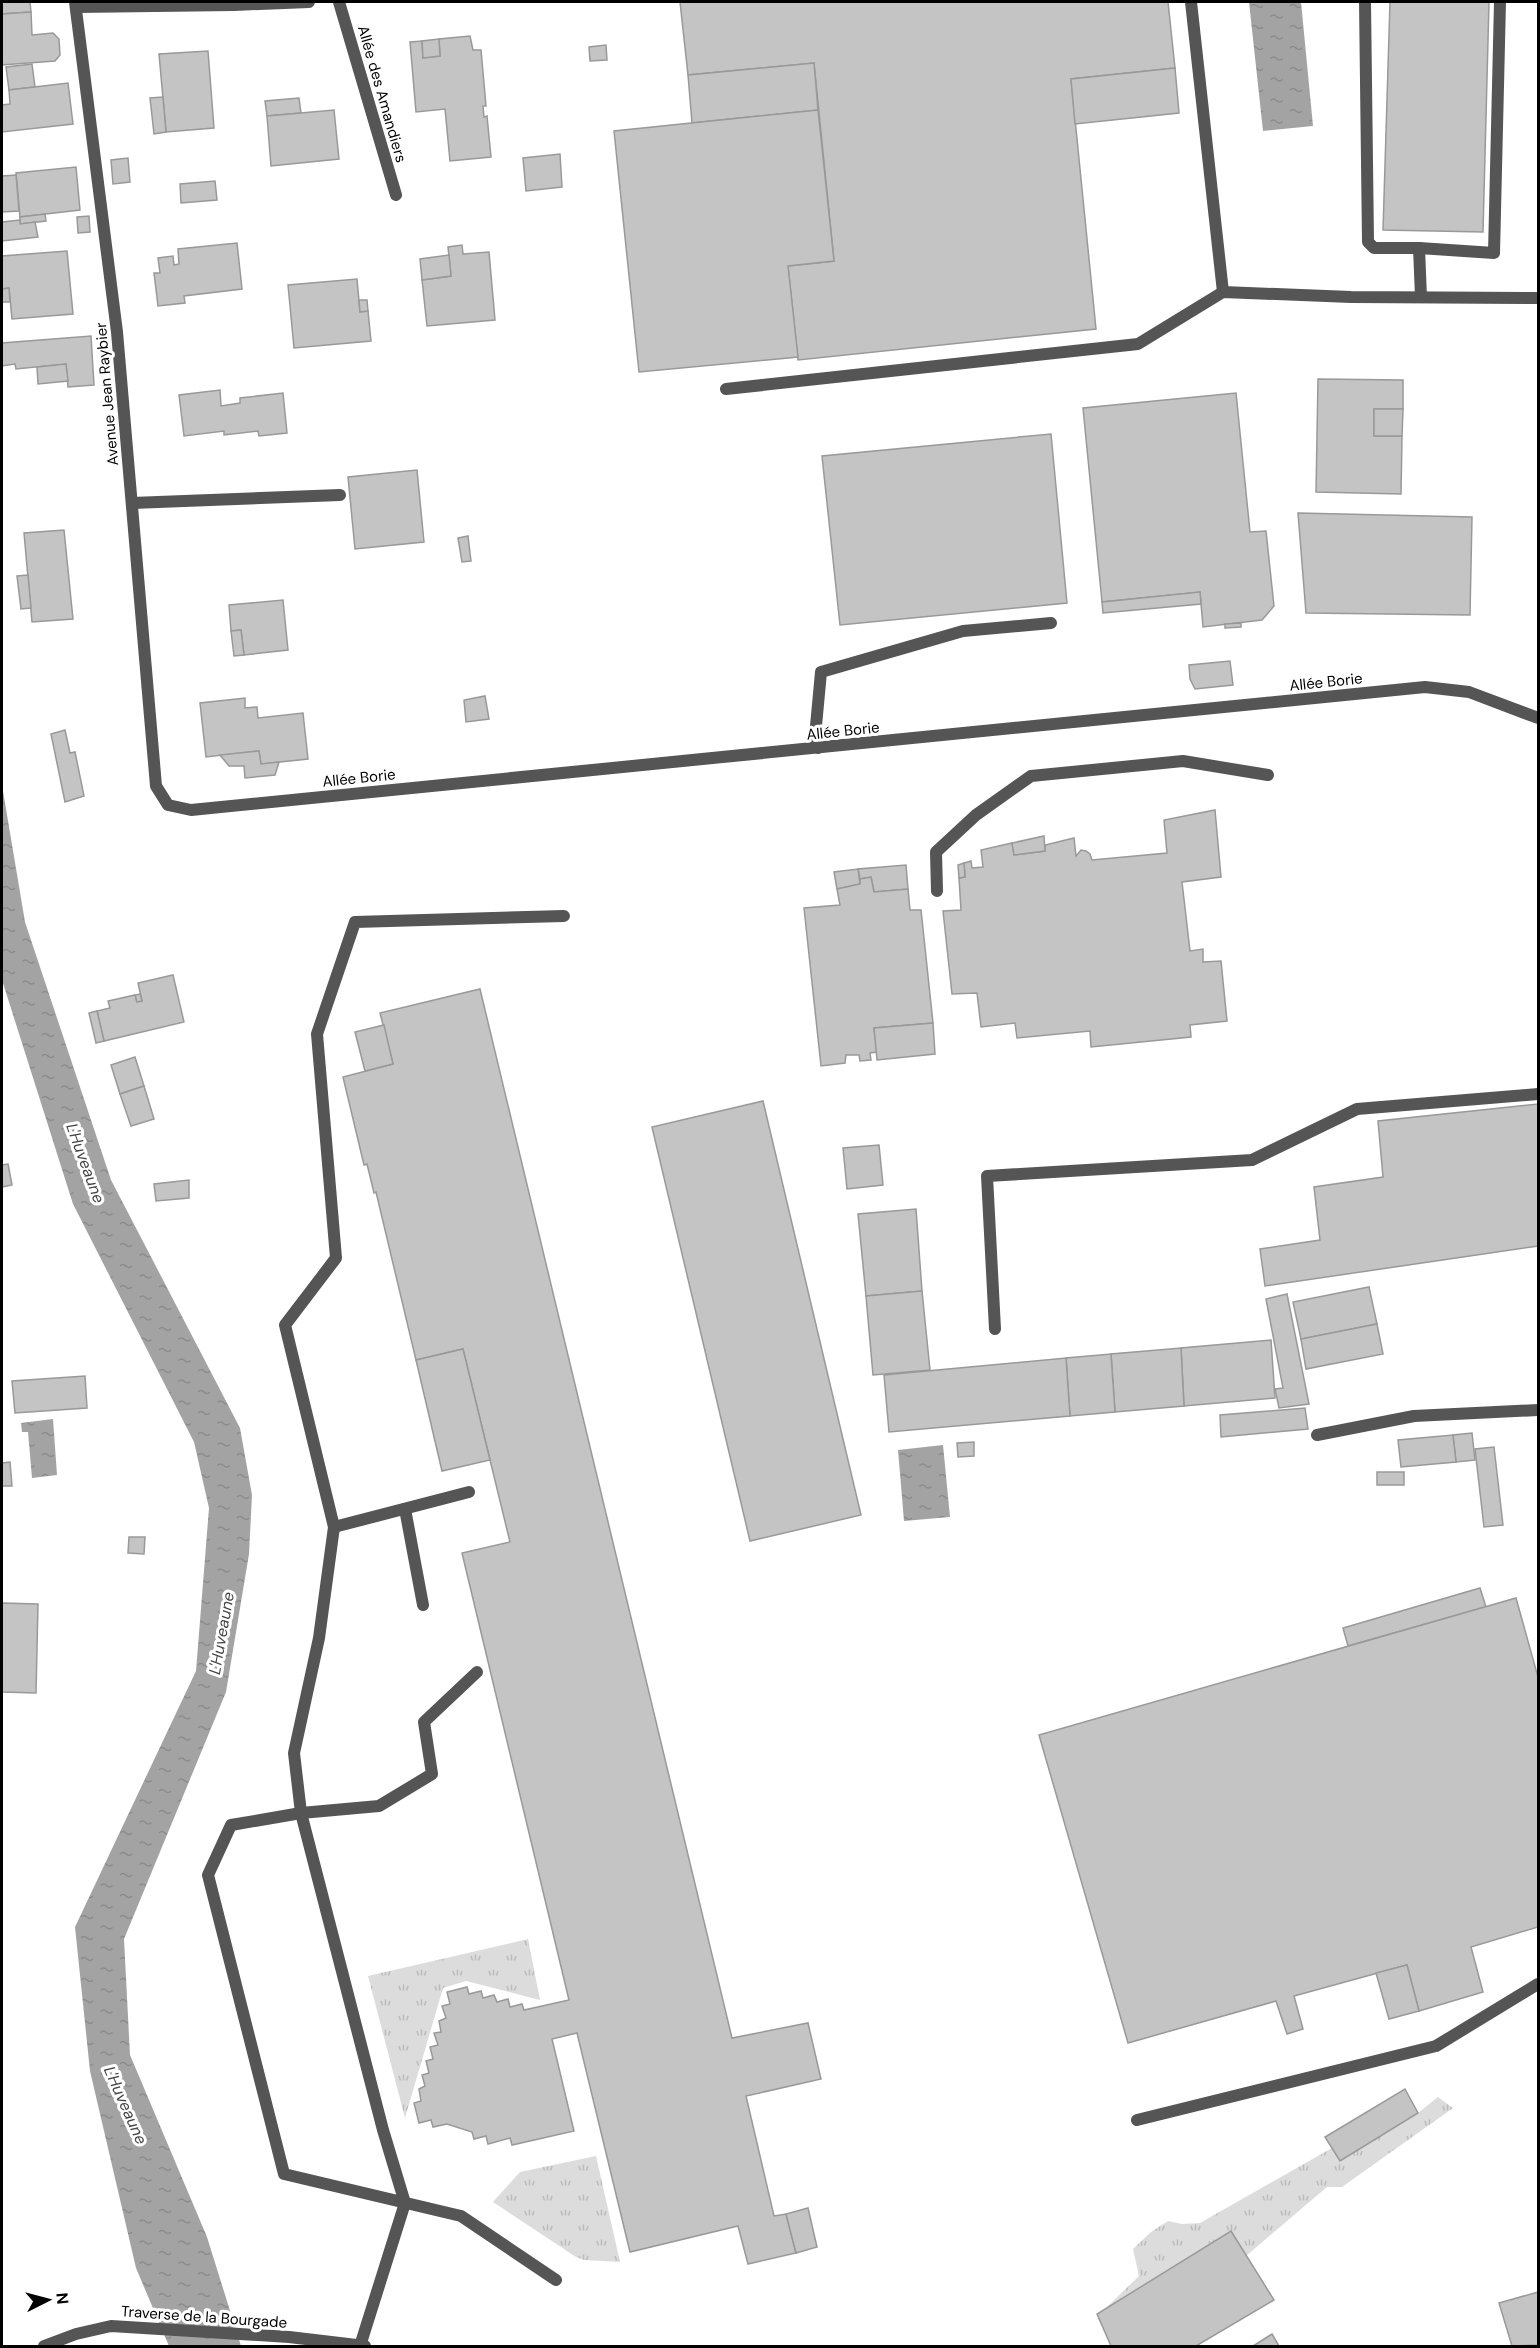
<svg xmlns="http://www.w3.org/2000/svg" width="1540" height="2348" font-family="'DM Sans',sans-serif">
	<defs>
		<pattern id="grass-tufts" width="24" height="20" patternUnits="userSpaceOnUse" patternTransform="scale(1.5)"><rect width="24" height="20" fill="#dcdcdc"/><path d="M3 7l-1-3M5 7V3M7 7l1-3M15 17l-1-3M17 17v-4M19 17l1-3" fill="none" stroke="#bbb"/></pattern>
		<pattern id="water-ripples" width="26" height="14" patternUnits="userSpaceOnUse" patternTransform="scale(1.5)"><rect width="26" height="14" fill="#a3a3a3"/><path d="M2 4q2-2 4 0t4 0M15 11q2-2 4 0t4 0" fill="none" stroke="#8b8b8b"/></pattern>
	</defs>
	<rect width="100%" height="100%" fill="#fff"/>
	<!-- grass -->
	<g fill="url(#grass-tufts)">
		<path d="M528 1939 540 2000 466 1981 443 1988 405 2118 368 1976Z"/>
		<path d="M1438 2097 1453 2108 1342 2187H1327L1246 2256 1230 2231 1106 2308 1139 2276 1133 2249 1151 2232 1168 2221 1182 2224 1200 2223 1332 2148 1341 2160 1418 2113Z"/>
		<path d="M596 2156 620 2262 584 2260 576 2257 493 2202 520 2172Z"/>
	</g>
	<!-- water -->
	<g fill="url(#water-ripples)">
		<path d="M1249 2H1301L1313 126 1263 131Z"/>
		<path d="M2 785 25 922 111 1180 240 1428 252 1495 249 1554 226 1692 124 1939 130 2055 207 2237 241 2346H169L136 2268 90 2071 75 1927 196 1671 209 1508 194 1442 73 1204 2 980Z"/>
		<path d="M53 1419 57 1475 32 1478 28 1432H22L21 1423Z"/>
		<path d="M943 1445 950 1517 904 1521 898 1450Z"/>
	</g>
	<!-- building -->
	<g fill="#c4c4c4" stroke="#999" stroke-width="1.5">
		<path d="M2 2H30L31 12 2 14Z"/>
		<path d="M680 2H1168L1175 68 1071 79 1096 329 798 360 788 266 834 261 814 63 688 75Z"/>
		<path d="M1390 2H1489L1483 232 1383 230Z"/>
		<path d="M31 12 32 35 53 33 59 39 60 55 55 61 2 65V14Z"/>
		<path d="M470 36 473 50H481L486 106H483L484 117 487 116 491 157 450 161 445 109 416 112 410 42 422 41 423 58 440 56 439 39Z"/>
		<path d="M439 39 440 56 423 58 422 41Z"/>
		<path d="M606 45 607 60 590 61 589 47Z"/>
		<path d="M208 51 214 128 166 132 159 54Z"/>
		<path d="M814 63 818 110 692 123 688 75Z"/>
		<path d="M32 64 35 87 9 90 6 67Z"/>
		<path d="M1175 68 1179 113 1075 124 1071 79Z"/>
		<path d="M68 83 73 124 2 132V105L10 104 9 90Z"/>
		<path d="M163 97 166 132 154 134 150 98Z"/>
		<path d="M299 98 301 113 267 116 265 101Z"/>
		<path d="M334 110 339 159 271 166 267 116Z"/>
		<path d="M818 110 834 261 788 266 798 357 639 372 614 131Z"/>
		<path d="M560 154 562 187 526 191 523 158Z"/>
		<path d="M128 158 130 182 113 184 111 160Z"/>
		<path d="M76 167 80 210 20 217 16 173Z"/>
		<path d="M16 175 19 211 2 212V176Z"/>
		<path d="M215 181 217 200 181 203 180 184Z"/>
		<path d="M45 214 46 221 20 224V217Z"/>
		<path d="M89 216 90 232 78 233 77 217Z"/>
		<path d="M20 220V224L35 222 38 237 2 241V222Z"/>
		<path d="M237 243 242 289 184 296 185 303 158 306 154 273H160L158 258 173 256 174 265 179 264 178 249Z"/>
		<path d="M462 245 463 254 489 252 495 320 427 326 422 280 451 276 448 247Z"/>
		<path d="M67 251 73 314 12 319 9 288 2 289V256Z"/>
		<path d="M449 255 451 276 422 280 420 259Z"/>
		<path d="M357 279 360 312 368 311 371 341 294 348 288 285Z"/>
		<path d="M9 288 10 302H2V289Z"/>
		<path d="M359 300H367L368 311 360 312Z"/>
		<path d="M91 336 94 385 68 387 66 364 16 369 15 364 2 366V343Z"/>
		<path d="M66 364 68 381 38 384 37 367Z"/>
		<path d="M1318 379 1403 380V409H1374V436H1402L1401 494 1316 492Z"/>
		<path d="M220 390 221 406 240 403V398L283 393 287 433 259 436 258 431 224 435V431L184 436 179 395Z"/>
		<path d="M1236 393 1250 532 1266 531 1274 606 1262 620 1203 627 1200 592 1102 602 1083 408Z"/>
		<path d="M1374 409H1403L1402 436H1374Z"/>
		<path d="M1051 434 1067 603 840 625 822 456Z"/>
		<path d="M417 470 424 542 355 549 348 477Z"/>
		<path d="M1298 513 1472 517 1470 615 1306 613Z"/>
		<path d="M64 530 73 619 32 622 24 533Z"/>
		<path d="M468 536 471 561 462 562 458 538Z"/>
		<path d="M28 575 31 608 21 609 17 576Z"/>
		<path d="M1200 592 1201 604 1103 613 1102 602Z"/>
		<path d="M283 600 288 650 244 655 241 630 231 631 229 605Z"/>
		<path d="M1241 623V627L1225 628V624Z"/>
		<path d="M241 630 244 655 234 656 231 631Z"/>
		<path d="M1230 661 1233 685 1195 689 1190 679 1189 665Z"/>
		<path d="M485 696 489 719 466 722 464 700Z"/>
		<path d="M245 698V708L257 707 258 718 303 713 308 759 261 764 259 751 206 757 200 703Z"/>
		<path d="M65 730 70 753 75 752 84 796 65 802 51 734Z"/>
		<path d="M259 751 261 764 279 762 275 775 245 778 244 766H229L220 755Z"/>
		<path d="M1215 810 1221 877 1182 882 1190 951 1203 949V962L1221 961 1227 1021 1190 1025 1191 1037 1091 1047 1090 1031 1017 1038 1015 1023 981 1027 977 993 952 994 943 911 961 910 959 878 965 877 964 863 971 861 972 868 983 867 981 850 1012 843 1014 855 1045 851V845L1074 838 1076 856 1081 850 1086 851 1090 854 1092 860 1167 853 1164 820Z"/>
		<path d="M1044 836 1045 851 1014 855 1012 843Z"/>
		<path d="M964 863 965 877 959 878 958 865Z"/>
		<path d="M906 865 908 889 874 892 871 877 860 879 858 869Z"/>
		<path d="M858 869 860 884 837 889 834 872Z"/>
		<path d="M871 877 874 892 908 889 910 910H921L933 1023 874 1028 877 1052 870 1053 871 1060 860 1061 859 1055H846L845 1063 821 1066 804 908 840 905 837 889 860 884V879Z"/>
		<path d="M173 975 184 1022 104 1041 97 1011 110 1008 108 1001 135 995 137 1002 142 1001 138 983Z"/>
		<path d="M480 989 732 2038 808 2023 821 2079 746 2096 774 2216 786 2214 796 2253 748 2264 738 2226 630 2252 577 2033 552 2039 574 2131 512 2145 510 2138 488 2144 486 2136 474 2139 472 2132 447 2124 433 2127 431 2120 419 2123 414 2103 421 2101 419 2089 425 2086 422 2075 429 2073 426 2061 433 2059 430 2047 438 2045 434 2033 441 2032 439 2021 446 2018 442 2006 450 2004 447 1992 467 1987 469 1994 481 1991 483 1998 494 1995 497 2002 508 1999 510 2007 522 2004 524 2010 569 2000 462 1553 510 1542 463 1349 416 1360 376 1192 374 1193 367 1164 364 1165 343 1077 393 1064 380 1013Z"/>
		<path d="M140 994 142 1001 137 1002 135 995Z"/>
		<path d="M97 1011 104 1041 96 1043 89 1013Z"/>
		<path d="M933 1023 935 1054 877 1060 874 1028Z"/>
		<path d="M384 1025 393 1064 365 1071 355 1032Z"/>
		<path d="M135 1057 144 1086 120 1094 111 1065Z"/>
		<path d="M144 1086 154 1119 131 1126 120 1094Z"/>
		<path d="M763 1101 861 1515 750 1541 652 1127Z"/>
		<path d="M1538 1104V1246L1265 1286 1260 1249 1320 1240 1314 1187 1383 1177 1378 1121Z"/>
		<path d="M879 1145 883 1185 847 1189 843 1148Z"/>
		<path d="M8 1164 12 1185 2 1187V1165Z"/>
		<path d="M189 1180V1198L156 1201 154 1184Z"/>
		<path d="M916 1209 922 1291 866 1296 858 1214Z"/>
		<path d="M1369 1287 1377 1324 1301 1339 1293 1302Z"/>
		<path d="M922 1291 930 1370 873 1375 866 1296Z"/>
		<path d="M1287 1294 1309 1404 1279 1408 1275 1389 1283 1388 1266 1299Z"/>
		<path d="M1377 1324 1383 1354 1306 1369 1301 1339Z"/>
		<path d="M1271 1340 1275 1398 1184 1406 1181 1348Z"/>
		<path d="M1181 1348 1184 1406 1115 1412 1111 1354Z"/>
		<path d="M463 1349 490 1460 442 1471 416 1360Z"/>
		<path d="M1111 1354 1115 1412 1070 1416 1066 1358Z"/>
		<path d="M1066 1358 1070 1416 889 1432 884 1375Z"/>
		<path d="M85 1376 87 1408 15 1413 12 1381Z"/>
		<path d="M1305 1408 1308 1429 1221 1437 1220 1415Z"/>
		<path d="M1472 1433 1475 1460 1456 1462 1453 1435Z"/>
		<path d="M1453 1435 1456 1462 1401 1467 1398 1440Z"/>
		<path d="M974 1442V1456L958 1457 957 1443Z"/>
		<path d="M1494 1447 1503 1525 1484 1527 1475 1449Z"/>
		<path d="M10 1462 12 1486H2V1463Z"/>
		<rect x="1377" y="1472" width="27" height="13"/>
		<path d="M129 1537H145L144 1554 128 1553Z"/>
		<path d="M1480 1588 1486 1607 1348 1646 1343 1628Z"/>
		<path d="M1516 1598 1538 1677V1927L1471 1947 1483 1992 1419 2011 1407 1965 1294 1996 1303 2029 1287 2034 1276 2001 1128 2043 1039 1735Z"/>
		<path d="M2 1603 38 1604 36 1693 2 1692Z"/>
		<path d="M1407 1965 1419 2011 1389 2019 1376 1973Z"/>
		<path d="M1405 2089 1418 2113 1340 2161 1325 2137Z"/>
		<path d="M808 2208 817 2247 796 2253 786 2214Z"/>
		<path d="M1231 2231 1274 2300 1196 2346H1111L1097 2314Z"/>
		<path d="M1538 2292V2345L1512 2346 1499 2303Z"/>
		<path d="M1272 2334 1279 2346H1253Z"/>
	</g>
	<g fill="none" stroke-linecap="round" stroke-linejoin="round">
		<!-- lane -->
		<g stroke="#555" stroke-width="12">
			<path d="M1191 2 1223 292"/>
			<path d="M1365 2 1368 242 1374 248H1419L1494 253 1500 2"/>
			<path d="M1419 248 1421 297"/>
			<path d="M726 389 1138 344 1223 292 1351 297 1538 298"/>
			<path d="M132 503 340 495"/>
			<path d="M818 748 816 726 821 672 963 631 1051 623"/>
			<path d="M937 891 936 852 976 815 1031 776 1183 761 1268 775"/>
			<path d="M995 1329 987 1176 1252 1160 1357 1109 1538 1094"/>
			<path d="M1317 1435 1414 1416 1538 1410"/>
			<path d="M405 1509 423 1605"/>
			<path d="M334 1527 469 1492"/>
			<path d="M477 1672 424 1722 432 1774 379 1806 301 1813 231 1825 208 1875 284 2174 461 2216 556 2280"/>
			<path d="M1137 2120 1436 2046 1538 1984"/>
			<path d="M360 2346 405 2203 383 2130 301 1813 294 1753 319 1638 334 1527 285 1325 336 1258 317 1034 355 922 564 916"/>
		</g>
		<!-- street -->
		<g stroke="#555" stroke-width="12">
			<path d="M75 2 117 332 156 786 168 805 191 810 1425 687 1469 692 1538 718"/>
			<path d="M339 2 396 195"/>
			<path d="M76 7 234 5 309 2"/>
			<path d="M44 2346 76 2334 111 2326 289 2337 365 2346"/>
		</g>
	</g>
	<g text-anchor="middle" stroke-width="6" stroke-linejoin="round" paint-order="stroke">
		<!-- street labels -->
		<g font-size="15" fill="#000" stroke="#fff">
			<text transform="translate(382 94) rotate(74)" y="5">Allée des Amandiers</text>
			<text transform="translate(107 394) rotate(-95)" y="5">Avenue Jean Raybier</text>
			<text transform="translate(1326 682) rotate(-6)" y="5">Allée Borie</text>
			<text transform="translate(843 731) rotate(-6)" y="5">Allée Borie</text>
			<text transform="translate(359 778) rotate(-6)" y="5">Allée Borie</text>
			<text transform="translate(204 2317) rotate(4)" y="5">Traverse de la Bourgade</text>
		</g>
		<!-- water labels -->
		<g font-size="16" font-style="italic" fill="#444" stroke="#fff">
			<text transform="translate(86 1163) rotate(70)" y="6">L'Huveaune</text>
			<text transform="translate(221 1633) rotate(-80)" y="6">L'Huveaune</text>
			<text transform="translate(126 2105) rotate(66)" y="6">L'Huveaune</text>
		</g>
	</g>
	<!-- border -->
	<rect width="1540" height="2348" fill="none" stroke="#000000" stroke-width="6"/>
	<!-- north arrow -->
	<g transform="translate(48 2300) rotate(84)" stroke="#ffffff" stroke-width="4.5" paint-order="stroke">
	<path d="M0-4.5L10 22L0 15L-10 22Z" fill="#000000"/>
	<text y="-9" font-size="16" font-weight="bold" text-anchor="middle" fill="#000000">N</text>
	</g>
</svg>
